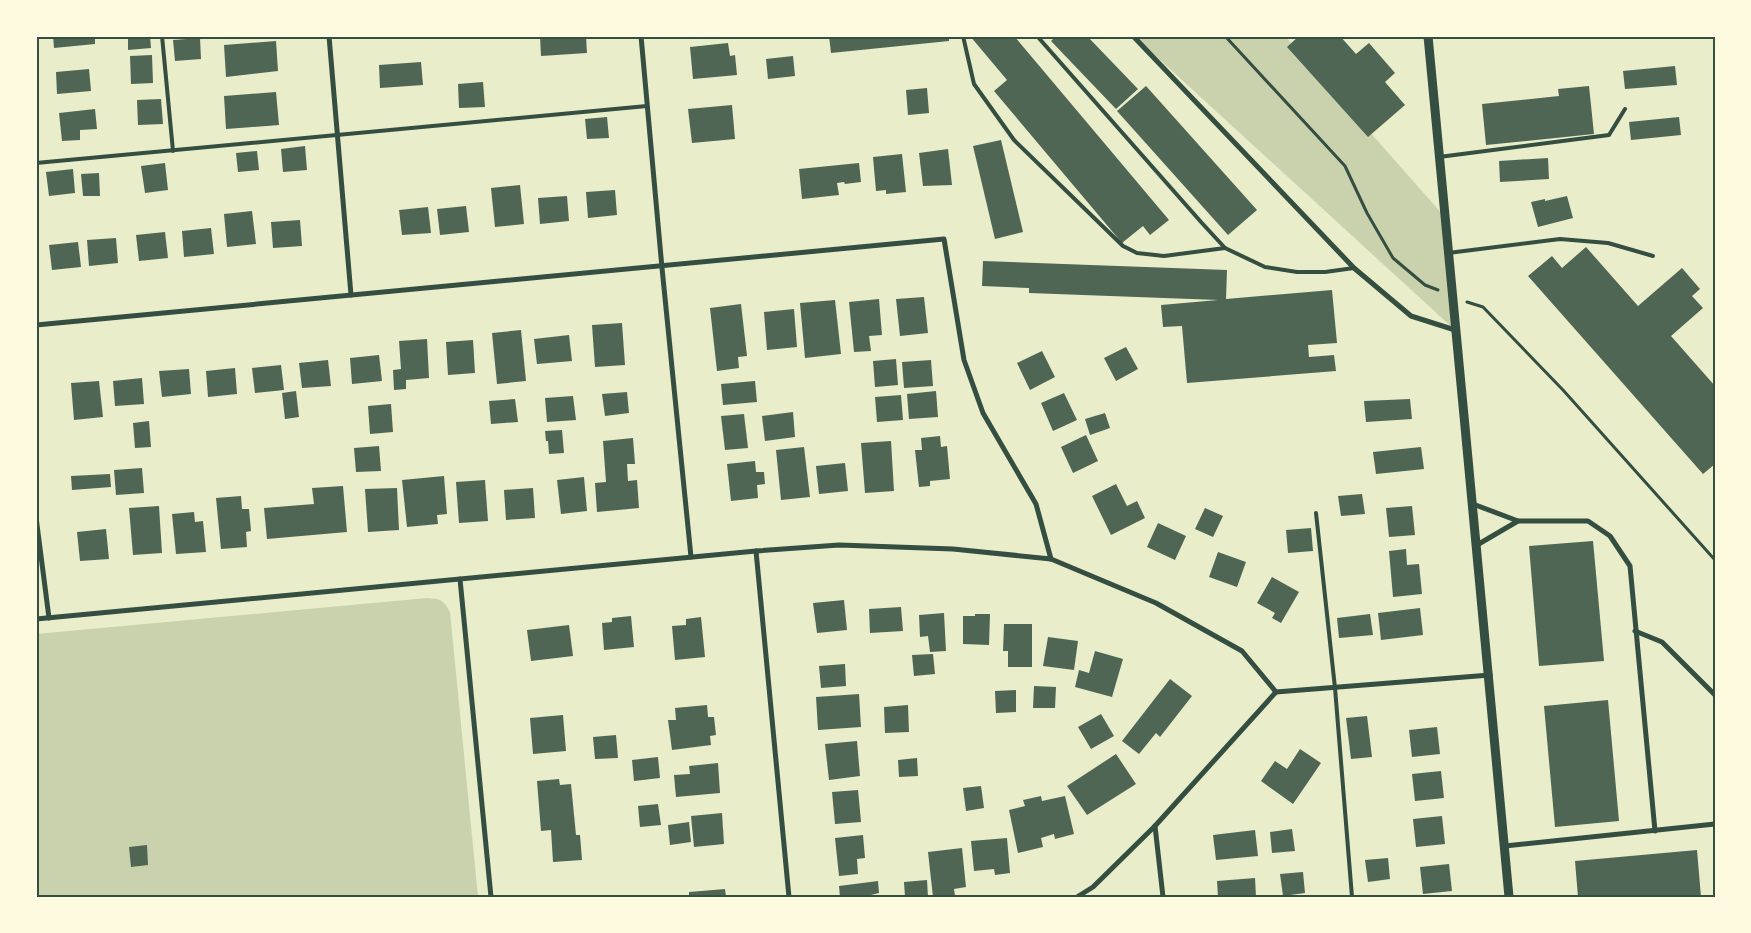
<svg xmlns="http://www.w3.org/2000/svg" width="1751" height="933" font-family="Cabin,sans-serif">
	<rect width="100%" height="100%" fill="#e9edc9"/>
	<!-- green -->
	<g fill="#cad2ad">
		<path d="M1134 36H1285L1444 216 1455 330Z"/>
		<path d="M427 598C442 599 443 600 450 612L478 897H36V634Z"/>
	</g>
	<!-- building -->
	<g fill="#4f6655">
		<path d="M53 36H95V44L54 48Z"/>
		<path d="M128 36H150L151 48 128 50Z"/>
		<path d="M540 36H586L587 53 541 56Z"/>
		<path d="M829 36H949V41L831 53Z"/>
		<path d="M970 36H1014L1169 220 1150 235 1143 226 1122 243 994 91 1007 80Z"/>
		<path d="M1056 36H1087L1138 89 1116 109 1051 41Z"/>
		<path d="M1299 36H1340L1356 54 1369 43 1395 73 1385 82 1405 105 1368 137 1287 47Z"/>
		<path d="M200 38 201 59 175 61 173 40Z"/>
		<path d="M276 41 278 71 226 77 224 45Z"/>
		<path d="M728 43 730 56 735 55 737 75 693 79 690 47Z"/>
		<path d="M152 55 153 83 131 84 130 56Z"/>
		<path d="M793 56 795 76 768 79 766 59Z"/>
		<path d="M421 62 423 85 380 88 379 65Z"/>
		<path d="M1675 66 1677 85 1625 89 1623 71Z"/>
		<path d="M89 69 91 91 57 94 56 72Z"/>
		<path d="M483 82 485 107 459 108 458 84Z"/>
		<path d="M1146 86 1257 210 1228 235 1117 111Z"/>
		<path d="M1589 86 1594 134 1486 145 1482 104 1559 96 1558 89Z"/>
		<path d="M927 88 929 113 908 115 906 90Z"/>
		<path d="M276 92 279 125 226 129 224 96Z"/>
		<path d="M161 99 163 124 138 125 137 100Z"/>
		<path d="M732 105 735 139 692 143 688 109Z"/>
		<path d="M95 109 97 129 80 130V140L62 141 59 113Z"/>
		<path d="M607 117 609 138 587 139 585 119Z"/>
		<path d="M1679 117 1681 135 1631 140 1629 122Z"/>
		<path d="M1001 140 1023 232 995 239 973 146Z"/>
		<path d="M305 146 307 170 283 172 281 149Z"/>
		<path d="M948 149 952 185 923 186 919 153Z"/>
		<path d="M257 151 259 170 238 172 236 153Z"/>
		<path d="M902 154 906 192 886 194V190L876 191 873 157Z"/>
		<path d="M1548 158 1549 179 1500 182 1499 161Z"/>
		<path d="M165 163 168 190 145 193 141 166Z"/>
		<path d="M859 163 861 182 845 184 844 182 837 183 839 195 802 199 799 169Z"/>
		<path d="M73 169 75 193 49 196 46 172Z"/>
		<path d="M99 173 100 196H83L81 174Z"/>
		<path d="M520 185 524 224 495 227 491 188Z"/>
		<path d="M615 190 617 215 588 218 586 192Z"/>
		<path d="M567 196 569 221 540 224 538 198Z"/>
		<path d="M1567 196 1573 218 1538 227 1531 202 1545 199V201Z"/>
		<path d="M466 206 469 232 440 235 437 209Z"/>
		<path d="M428 207 431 233 402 235 399 210Z"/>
		<path d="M252 211 256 244 227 247 224 214Z"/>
		<path d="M300 220 302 246 273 248 271 222Z"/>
		<path d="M211 228 214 254 184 257 182 231Z"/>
		<path d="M165 232 168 258 139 261 136 235Z"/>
		<path d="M116 238 118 263 89 266 87 240Z"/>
		<path d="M78 242 81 267 52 270 49 245Z"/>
		<path d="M1586 247 1638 306 1682 268 1700 289 1692 296 1703 308 1671 336 1715 386V464L1703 474 1528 276 1552 256 1562 268Z"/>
		<path d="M983 261 1227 270 1226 299 1332 290 1337 343 1308 345 1309 357 1334 355 1336 371 1187 383 1182 326 1163 327 1161 305 1218 300 1029 293V288L982 286Z"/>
		<path d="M924 297 928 333 900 336 896 299Z"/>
		<path d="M879 299 882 335 869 336 871 351 854 352 849 302Z"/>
		<path d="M835 300 841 354 805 358 800 303Z"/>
		<path d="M741 304 747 356 738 357 739 368 717 371 710 308Z"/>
		<path d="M794 309 797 347 767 350 764 312Z"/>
		<path d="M622 323 625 365 595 367 592 325Z"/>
		<path d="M521 330 526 381 497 384 492 333Z"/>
		<path d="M569 335 572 361 537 364 534 339Z"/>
		<path d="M427 339 429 378 406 380V389L394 390 393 370 401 369 399 341Z"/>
		<path d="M473 340 475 373 448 375 446 342Z"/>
		<path d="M1126 347 1138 369 1116 381 1104 358Z"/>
		<path d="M1042 351 1055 377 1030 390 1017 363Z"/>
		<path d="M379 355 382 381 352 384 350 358Z"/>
		<path d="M896 359 898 385 875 387 873 361Z"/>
		<path d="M328 360 331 386 302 388 299 363Z"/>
		<path d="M931 360 933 386 904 388 902 362Z"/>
		<path d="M281 365 284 390 255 393 252 368Z"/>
		<path d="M235 368 237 394 208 397 206 371Z"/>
		<path d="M189 369 191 394 162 397 159 371Z"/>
		<path d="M142 378 144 404 115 406 113 381Z"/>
		<path d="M99 381 103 417 74 420 71 383Z"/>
		<path d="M755 381 757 402 723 405 721 384Z"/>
		<path d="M296 391 299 417 285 419 282 393Z"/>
		<path d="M936 391 938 417 909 419 907 394Z"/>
		<path d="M627 392 629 413 605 416 602 394Z"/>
		<path d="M1064 393 1077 420 1053 431 1041 403Z"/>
		<path d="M901 395 903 420 877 422 875 397Z"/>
		<path d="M573 396 576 420 547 422 545 398Z"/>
		<path d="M515 399 518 422 491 424 489 401Z"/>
		<path d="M1410 399 1412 419 1366 422 1364 401Z"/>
		<path d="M391 404 393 432 370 434 368 406Z"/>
		<path d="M793 412 795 437 765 441 762 416Z"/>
		<path d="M1105 413 1110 428 1090 435 1085 419Z"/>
		<path d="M744 414 748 448 725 450 721 416Z"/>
		<path d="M149 421 151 447 135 448 133 423Z"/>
		<path d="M562 430 564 453 549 454 548 441H546L545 431Z"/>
		<path d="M1086 435 1098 461 1073 473 1061 447Z"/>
		<path d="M940 436 941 447 947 446 950 479 930 481V486L919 487 915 450H922L921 438Z"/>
		<path d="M633 438 635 464H627L628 481 637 480 639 508 597 512 595 483 606 482 603 441Z"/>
		<path d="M891 441 894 491 865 493 861 443Z"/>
		<path d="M379 446 381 471 356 472 354 448Z"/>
		<path d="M804 447 810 497 781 500 776 450Z"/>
		<path d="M1421 447 1424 469 1376 474 1373 452Z"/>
		<path d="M755 461 756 472H764L765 484 757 485 758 498 731 501 727 464Z"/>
		<path d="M845 463 848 491 819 494 816 466Z"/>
		<path d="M142 468 144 493 116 495 114 470Z"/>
		<path d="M110 474 111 487 72 490 71 476Z"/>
		<path d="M444 476 447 514 437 515 438 524 407 527 402 480Z"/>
		<path d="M584 477 587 511 561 514 557 480Z"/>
		<path d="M485 480 488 521 459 523 456 482Z"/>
		<path d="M1116 484 1127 506 1137 501 1145 518 1111 535 1092 496Z"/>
		<path d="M343 486 347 532 267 539 264 508 314 504 312 488Z"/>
		<path d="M397 488 399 530 368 532 365 489Z"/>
		<path d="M533 488 535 518 506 520 504 490Z"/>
		<path d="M1362 494 1365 514 1341 516 1338 496Z"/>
		<path d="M241 496 242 509H249L251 531 246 532 247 547 221 549 216 498Z"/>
		<path d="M159 506 162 553 133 555 129 508Z"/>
		<path d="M1412 506 1415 535 1389 537 1386 508Z"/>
		<path d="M1205 508 1223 516 1213 537 1195 529Z"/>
		<path d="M194 512 195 522 203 521 206 552 176 554 172 514Z"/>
		<path d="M1158 523 1186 536 1175 560 1147 547Z"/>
		<path d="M1311 528 1313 551 1288 553 1286 530Z"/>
		<path d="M106 529 109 559 80 561 77 532Z"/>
		<path d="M1593 541 1604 661 1539 666 1529 546Z"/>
		<path d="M1406 549 1407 565 1419 564 1422 594 1393 597 1389 551Z"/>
		<path d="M1218 552 1246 562 1237 587 1209 577Z"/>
		<path d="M1272 577 1299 592 1281 623 1272 618 1275 613 1257 603Z"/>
		<path d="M844 600 847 630 817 633 813 603Z"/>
		<path d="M901 607 903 631 870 633 869 609Z"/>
		<path d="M1420 608 1423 635 1381 640 1378 613Z"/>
		<path d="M944 613 946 651 930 652 928 636 920 637 919 615Z"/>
		<path d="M975 614H990L989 645 963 644V616H975Z"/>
		<path d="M1370 614 1373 635 1339 638 1337 618Z"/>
		<path d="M631 616 634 647 604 650 602 623 612 622V618Z"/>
		<path d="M701 617 705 657 675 660 672 626 686 625V619Z"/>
		<path d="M1004 624H1032V667H1008V651H1003Z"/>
		<path d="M569 625 573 656 531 661 527 630Z"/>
		<path d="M1048 637 1078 641 1074 670 1043 666Z"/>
		<path d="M1095 651 1123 659 1112 697 1075 687 1079 670 1089 673Z"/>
		<path d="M933 654 935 674 914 676 912 655Z"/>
		<path d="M845 664 846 686 821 688 819 666Z"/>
		<path d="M1170 679 1192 696 1160 737 1156 733 1139 754 1122 741Z"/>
		<path d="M1034 686 1056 687 1055 708H1033Z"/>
		<path d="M1016 690V712L996 713 995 691Z"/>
		<path d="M859 694 861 727 818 730 816 697Z"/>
		<path d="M1608 700 1619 821 1555 827 1544 706Z"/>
		<path d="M707 705 708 717H714L716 735 710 736 711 745 672 750 668 720H676L675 708Z"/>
		<path d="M908 705 909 732 885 733 884 707Z"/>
		<path d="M1101 714 1114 736 1091 749 1078 727Z"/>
		<path d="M563 715 566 751 533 754 530 718Z"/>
		<path d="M1367 716 1372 757 1351 759 1346 718Z"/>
		<path d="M1437 727 1440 754 1412 757 1409 730Z"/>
		<path d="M616 735 618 758 595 759 593 737Z"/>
		<path d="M857 741 860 776 829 780 825 744Z"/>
		<path d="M1300 749 1321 763 1293 804 1261 781 1275 761 1287 769Z"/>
		<path d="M1116 754 1136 784 1087 815 1067 786Z"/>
		<path d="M658 757 660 778 634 781 632 760Z"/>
		<path d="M917 758 918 776 899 777 898 760Z"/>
		<path d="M718 763 720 793 676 797 674 775 690 774 689 766Z"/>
		<path d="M1441 771 1444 798 1415 801 1412 774Z"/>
		<path d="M559 779 560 785 571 784 576 835H580L582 860 553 862 551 830 541 831 537 781Z"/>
		<path d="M981 786 984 808 966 811 963 788Z"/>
		<path d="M858 790 861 822 835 824 832 792Z"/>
		<path d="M1041 796 1042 801 1065 796 1074 834 1055 839 1054 834 1041 838 1043 847 1018 853 1009 810 1025 806 1023 800Z"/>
		<path d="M658 804 661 825 640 827 638 806Z"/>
		<path d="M722 813 724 844 694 847 691 816Z"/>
		<path d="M1442 816 1445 844 1416 847 1413 819Z"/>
		<path d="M689 822 691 842 670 845 668 825Z"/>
		<path d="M1292 829 1295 851 1272 853 1270 832Z"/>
		<path d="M1255 830 1258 856 1216 860 1213 835Z"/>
		<path d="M863 835 865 858 857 859 858 874 839 876 835 838Z"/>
		<path d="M1007 838 1010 873 995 875 994 869 974 871 971 841Z"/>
		<path d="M147 845 148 865 131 867 129 847Z"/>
		<path d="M962 848 966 887 954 889 955 896 933 897 928 852Z"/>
		<path d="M1697 850 1701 897H1578L1575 861Z"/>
		<path d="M1388 858 1390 879 1368 882 1365 860Z"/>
		<path d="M1449 864 1452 891 1423 894 1420 867Z"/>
		<path d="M1303 872 1305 893 1283 896 1280 874Z"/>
		<path d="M1255 878 1256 897H1218L1217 881Z"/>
		<path d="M927 880 928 897H905L904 882Z"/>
		<path d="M878 881 879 893 871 895V897H840L839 886Z"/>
		<path d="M725 889 726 897H689V892Z"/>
	</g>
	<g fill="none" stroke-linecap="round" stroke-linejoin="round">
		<!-- path -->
		<g stroke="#344e41" stroke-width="3">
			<path d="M1225 36 1345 166 1367 213 1393 258 1425 285 1438 290"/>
			<path d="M1467 302 1483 307 1563 390 1715 560"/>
		</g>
		<!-- service -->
		<g stroke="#344e41" stroke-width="4">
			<path d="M162 36 173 151"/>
			<path d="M963 36 974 84 1014 140 1123 246 1137 253 1164 256 1225 248"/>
			<path d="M1037 36 1201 222 1225 248 1265 267 1297 272H1325L1354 268"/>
			<path d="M1439 157 1609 135 1625 109"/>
			<path d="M36 163 647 106"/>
			<path d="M1448 253 1560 239 1608 243 1653 256"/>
			<path d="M1316 513 1335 688 1352 897"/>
		</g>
		<!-- minor -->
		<g stroke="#344e41" stroke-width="5">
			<path d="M329 36 351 295"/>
			<path d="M641 36 662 268 691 557"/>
			<path d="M1133 36 1354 268 1411 316 1455 330"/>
			<path d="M36 325C339 296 642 270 944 239L964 360 983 413 1036 504 1051 559"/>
			<path d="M1473 504 1518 521"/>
			<path d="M36 517 49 618"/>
			<path d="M1477 545 1518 521H1588L1610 536 1630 566 1655 831"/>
			<path d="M756 551 789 897"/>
			<path d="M460 579 491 897"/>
			<path d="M36 619 756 551 839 545 953 549 1051 559 1156 603 1242 651 1276 692"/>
			<path d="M1635 631 1662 642 1715 695"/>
			<path d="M1276 692 1490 675"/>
			<path d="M1155 826 1163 897"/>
			<path d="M1505 846 1715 824"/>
			<path d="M1077 897 1093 887 1155 826 1276 692"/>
		</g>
		<!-- tertiary -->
		<path stroke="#344e41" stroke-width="9" d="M1428 36C1454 323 1484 610 1509 897"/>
	</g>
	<!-- border -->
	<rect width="1751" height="933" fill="none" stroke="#fefae0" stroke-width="75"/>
	<rect x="38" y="38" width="1676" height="858" fill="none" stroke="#344e41" stroke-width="2"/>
</svg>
